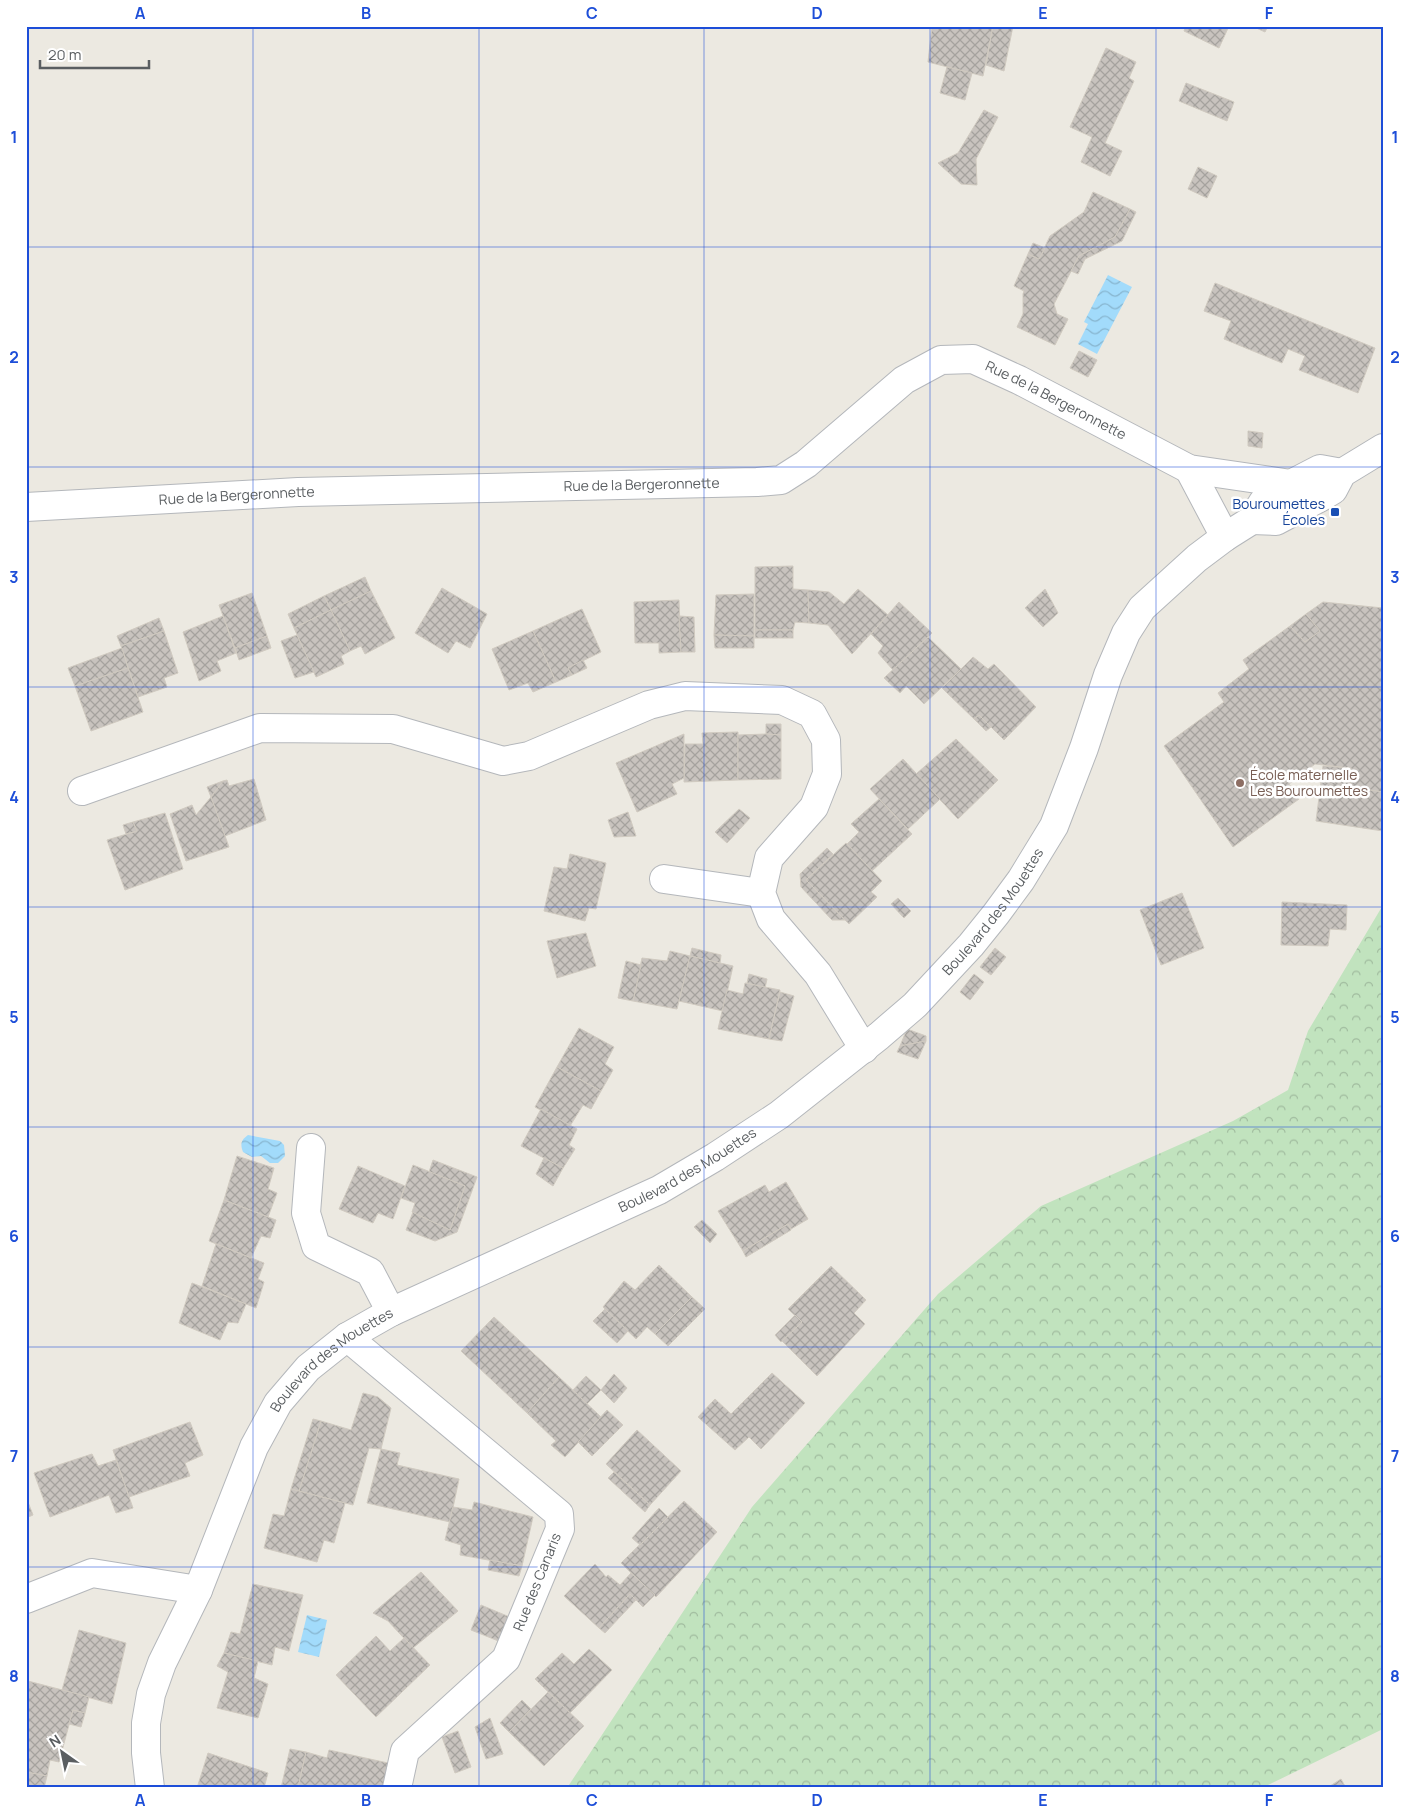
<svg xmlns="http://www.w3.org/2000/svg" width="1409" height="1814" font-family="Manrope,sans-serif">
	<defs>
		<pattern id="forest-crowns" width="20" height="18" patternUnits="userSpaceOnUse" patternTransform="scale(1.25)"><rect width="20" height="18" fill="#c1e3be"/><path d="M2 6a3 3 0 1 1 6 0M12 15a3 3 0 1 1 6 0" fill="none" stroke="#a0bb9e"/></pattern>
		<pattern id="water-waves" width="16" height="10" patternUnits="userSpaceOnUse" patternTransform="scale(1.25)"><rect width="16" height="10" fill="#a2dbfb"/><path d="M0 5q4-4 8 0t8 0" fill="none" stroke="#87b5cf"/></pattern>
		<pattern id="building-cross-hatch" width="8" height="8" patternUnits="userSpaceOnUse" patternTransform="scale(1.25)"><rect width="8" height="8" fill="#c8c3be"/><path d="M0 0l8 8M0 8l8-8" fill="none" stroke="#a5a29e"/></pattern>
	</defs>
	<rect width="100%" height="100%" fill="#ece9e1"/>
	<!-- forest -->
	<path fill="url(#forest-crowns)" d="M1383 905V1729L1262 1788H567L752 1507 938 1294 1041 1206 1233 1121 1288 1090 1308 1031Z"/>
	<!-- water -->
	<g fill="url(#water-waves)">
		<path d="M1108 275 1132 287 1097 354 1078 344 1088 324 1084 322Z"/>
		<path d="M248 1135 280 1141 284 1145 285 1156 278 1163H270L261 1156 252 1157 243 1152C240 1144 241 1140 248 1135Z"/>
		<path d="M307 1615 327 1620 319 1657 298 1652Z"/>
	</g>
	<!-- building -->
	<g fill="url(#building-cross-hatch)" stroke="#d0cac0">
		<path d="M932 26H993L983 76 928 62Z"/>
		<path d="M993 26H1013L1004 71 986 65Z"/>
		<path d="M1186 26H1229L1219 48 1184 31Z"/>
		<path d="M1252 26H1268L1265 32Z"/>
		<path d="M1106 48 1136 62 1129 78 1134 81 1105 143 1122 151 1110 176 1081 162 1092 137 1070 127Z"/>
		<path d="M947 67 972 73 965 100 940 93Z"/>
		<path d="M1186 83 1234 102 1227 121 1179 101Z"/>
		<path d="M984 110 998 117 976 159 977 185 961 184 938 163 958 153Z"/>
		<path d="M1198 167 1217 176 1207 198 1188 189Z"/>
		<path d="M1093 192 1130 209 1115 237 1079 256 1054 304 1057 314 1068 319 1055 345 1017 327 1023 314V294L1024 291 1014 286 1028 254 1039 259 1050 236 1084 212Z"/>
		<path d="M1130 209 1136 212 1122 241 1085 259 1078 274 1071 271 1079 256 1115 237Z"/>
		<path d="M1033 243 1045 248 1039 259 1028 254Z"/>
		<path d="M1215 283 1375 348 1358 393 1299 370 1305 356 1288 349 1282 363 1224 339 1231 321 1204 311Z"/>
		<path d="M1079 351 1097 360 1088 377 1070 368Z"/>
		<path d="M1248 431 1263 433 1262 448 1248 446Z"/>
		<path d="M793 566V589L808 590 809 623 795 622 793 630H755V567Z"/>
		<path d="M365 577 371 591 331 610 324 596Z"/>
		<path d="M442 588 487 614 470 648 456 641 448 653 415 633Z"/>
		<path d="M858 589 888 615 852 654 828 625 809 623 808 590 829 592 844 604Z"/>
		<path d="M1045 589 1058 613 1043 627 1025 608Z"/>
		<path d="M371 591 395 638 365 654 361 646 350 651 331 610Z"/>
		<path d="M252 593 267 636 235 648 219 605Z"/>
		<path d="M754 594V636L714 635 716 595Z"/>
		<path d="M324 596 331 610 294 628 288 614Z"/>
		<path d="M679 600 681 652 659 653V643H635L634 602Z"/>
		<path d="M899 602 932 633 893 670 878 653 883 646 871 634Z"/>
		<path d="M1323 602 1383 608V792L1350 787 1351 768 1315 764 1289 784 1299 799 1233 847 1164 746 1224 702 1218 693 1249 669 1243 660 1290 626 1305 642 1320 631 1306 614Z"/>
		<path d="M582 609 601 652 568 668 572 675 556 682 533 631Z"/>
		<path d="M331 610 350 651 341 656 344 664 316 677 294 628Z"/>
		<path d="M1306 614 1320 631 1305 642 1290 626Z"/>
		<path d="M223 616 236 653 217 661 221 671 199 681 183 632Z"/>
		<path d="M679 616 694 617 695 652H681Z"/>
		<path d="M159 618 164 631 121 646 117 636Z"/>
		<rect x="755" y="630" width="38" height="8"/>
		<path d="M164 631 178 673 164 678 167 687 138 697 121 646Z"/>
		<path d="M533 631 556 682 533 692 528 683 509 690 492 649Z"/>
		<path d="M297 635 314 672 295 678 281 641Z"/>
		<path d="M714 635 754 636V648H715Z"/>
		<path d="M267 636 271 648 239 660 235 648Z"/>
		<path d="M928 637 961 669 924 704 906 686 900 693 884 678Z"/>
		<path d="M122 648 128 668 75 686 68 668Z"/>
		<path d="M973 657 988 669 994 664 1036 707 1004 740 979 715 974 719 942 688Z"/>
		<path d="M583 660 587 668 572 675 568 668Z"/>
		<path d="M128 668 143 712 91 731 75 686Z"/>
		<path d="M979 715 991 727 986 731 974 719Z"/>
		<path d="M766 724H781V735L766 734Z"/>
		<path d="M738 732V780L684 782 685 744H703L702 733Z"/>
		<path d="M684 734V778L672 784 677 794 637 812 616 763Z"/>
		<path d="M766 734 781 735V779L738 780V735Z"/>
		<path d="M956 739 998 780 958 819 916 774Z"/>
		<path d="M903 759 940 799 908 829 870 789Z"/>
		<path d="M1323 766 1351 768 1350 787 1383 792V831L1316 821Z"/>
		<path d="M254 779 266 820 225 836 211 797 223 781 227 780 229 786Z"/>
		<path d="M223 781 211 797 207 787Z"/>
		<path d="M211 797 229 847 186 861 170 814 192 805 196 815Z"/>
		<path d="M879 799 912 834 872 871 847 844 859 832 851 824Z"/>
		<path d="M739 809 750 818 727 843 715 832Z"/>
		<path d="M628 812 636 836 614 837 608 820Z"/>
		<path d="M165 813 183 869 125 890 107 840 137 831 133 822Z"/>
		<path d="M133 822 137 831 126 834 123 825Z"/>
		<path d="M846 843 882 881 871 892 877 897 849 924 806 880Z"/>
		<path d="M827 848 833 854 806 880 845 920H832L801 887 800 874Z"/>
		<path d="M570 854 606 863 596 909 589 908 585 921 544 911 554 867 567 869Z"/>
		<path d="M1182 893 1204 948 1161 965 1140 910Z"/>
		<path d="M898 898 911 911 904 918 891 904Z"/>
		<path d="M1282 902 1347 905 1346 930 1330 929 1328 946 1281 945Z"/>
		<path d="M586 933 596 966 557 978 547 941Z"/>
		<path d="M692 948 721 955 720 963 690 956Z"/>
		<path d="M995 948 1006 957 991 975 980 967Z"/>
		<path d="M670 951 690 956 677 1009 633 1001 642 958 667 961Z"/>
		<path d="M690 956 733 966 723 1011 679 1001Z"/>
		<path d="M626 961 641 965 633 1001 618 998Z"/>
		<path d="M749 974 767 979 765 988 747 983Z"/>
		<path d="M974 974 984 982 970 1000 960 992Z"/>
		<path d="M745 983 780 990 769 1039 718 1029 727 990 743 994Z"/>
		<path d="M780 992 794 996 782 1041 769 1039Z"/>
		<path d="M579 1028 614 1047 605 1064 613 1070 601 1091 557 1067Z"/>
		<path d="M907 1029 926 1036V1041L900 1046Z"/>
		<path d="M926 1041 918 1059 897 1052 900 1046Z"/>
		<path d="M557 1067 601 1091 591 1109 583 1105 570 1126 535 1107Z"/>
		<path d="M541 1109 577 1129 569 1145 575 1149 563 1168 521 1146Z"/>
		<path d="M237 1156 274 1168 268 1189 277 1193 268 1217 224 1200Z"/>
		<path d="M544 1158 563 1168 553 1186 536 1174Z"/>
		<path d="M433 1160 477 1177 457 1232 435 1241 406 1230 413 1212 450 1230 465 1186 429 1172Z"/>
		<path d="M413 1165 465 1186 450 1230 412 1212 415 1203 401 1198Z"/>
		<path d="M358 1166 405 1186 393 1219 378 1213 373 1223 339 1209Z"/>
		<path d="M786 1182 808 1219 791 1229 788 1224 743 1251 718 1211 765 1185 769 1192Z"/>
		<path d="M224 1200 276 1220 270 1238 261 1236 251 1258 209 1241Z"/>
		<path d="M702 1220 717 1234 710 1243 694 1227Z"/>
		<path d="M788 1224 791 1230 746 1257 743 1251Z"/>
		<path d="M216 1244 264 1263 258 1279 264 1282 256 1308 202 1286Z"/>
		<path d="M659 1265 692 1297 655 1334 647 1327 636 1339 603 1307 624 1281 635 1290Z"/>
		<path d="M831 1266 866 1300 854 1313 865 1324 817 1376 782 1341 802 1322 788 1309Z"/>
		<path d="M192 1283 246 1304 238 1323 228 1322 220 1340 179 1323Z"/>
		<path d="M692 1297 705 1309 668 1346 655 1334Z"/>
		<path d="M605 1309 628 1331 617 1343 593 1321Z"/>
		<path d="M795 1315 802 1322 781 1342 775 1335Z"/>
		<path d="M494 1317 559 1377 527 1413 461 1351Z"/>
		<path d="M772 1373 805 1403 761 1449 749 1437 735 1450 698 1417 715 1399 731 1414Z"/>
		<path d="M614 1374 627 1388 614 1403 601 1390Z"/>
		<path d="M586 1376 601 1390 587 1404 573 1390Z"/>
		<path d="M559 1377 601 1417 565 1457 551 1445 556 1441 527 1413Z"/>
		<path d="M363 1393 378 1397 391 1408 381 1449 369 1448 353 1505 299 1491 321 1421 351 1430Z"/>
		<path d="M607 1410 623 1425 592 1456 578 1442Z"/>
		<path d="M313 1419 321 1421 299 1491 291 1489Z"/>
		<path d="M190 1422 203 1455 185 1463 190 1476 129 1497 113 1450Z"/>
		<path d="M637 1430 681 1471 650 1505 606 1464Z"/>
		<path d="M381 1449 400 1453 397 1465 459 1479 450 1522 367 1503Z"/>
		<path d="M92 1454 98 1466 116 1460 133 1508 116 1513 109 1495 50 1517 34 1473Z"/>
		<path d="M614 1472 650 1505 645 1512 608 1478Z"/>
		<path d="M291 1489 345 1503 334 1543 324 1540 317 1562 264 1548 273 1514 284 1516Z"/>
		<path d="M26 1497 33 1515 26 1518Z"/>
		<path d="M684 1501 717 1532 656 1597 621 1563Z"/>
		<path d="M474 1502 533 1517 522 1566 460 1555 461 1545 445 1540 453 1507 472 1510Z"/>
		<path d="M659 1508 668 1517 640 1545 632 1538Z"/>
		<path d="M490 1560 522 1566 519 1576 488 1570Z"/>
		<path d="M595 1564 606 1577 608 1575 620 1585 631 1573 655 1595 643 1607 630 1594 599 1628 564 1596Z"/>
		<path d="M421 1572 458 1611 413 1648 388 1621 373 1613Z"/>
		<path d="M253 1584 303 1595 289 1651 275 1647 272 1665 224 1653 231 1632 240 1634Z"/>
		<path d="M630 1594 636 1600 605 1633 599 1628Z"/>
		<path d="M481 1605 512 1618 501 1642 471 1630Z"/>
		<path d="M79 1630 126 1643 112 1704 62 1690Z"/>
		<path d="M376 1636 390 1651 404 1638 430 1665 376 1717 336 1675Z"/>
		<path d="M589 1649 612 1670 570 1713 535 1679 562 1653 574 1664Z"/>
		<path d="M224 1653 258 1661 254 1678 268 1684 258 1718 217 1708 228 1672 217 1666Z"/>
		<path d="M28 1681 89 1697 85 1713 73 1710 59 1762 50 1760 47 1776 26 1772V1687Z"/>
		<path d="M548 1692 584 1726 544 1766 509 1732Z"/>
		<path d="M522 1700 531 1709 509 1732 500 1723Z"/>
		<path d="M73 1710 85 1713 81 1727 69 1724Z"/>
		<path d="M490 1718 503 1754 486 1759 475 1727Z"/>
		<path d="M458 1731 471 1767 455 1773 442 1737Z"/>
		<path d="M290 1749 306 1752 298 1788H281Z"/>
		<path d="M329 1750 388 1763 383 1788H298L306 1752 327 1758Z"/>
		<path d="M208 1753 268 1773 264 1788H197Z"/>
		<path d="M26 1772 47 1776 44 1788H26Z"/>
		<path d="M1341 1779 1346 1788H1327Z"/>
	</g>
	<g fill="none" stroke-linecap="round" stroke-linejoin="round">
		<!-- minor casing -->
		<g stroke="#b4b7bb" stroke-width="30">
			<g id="minor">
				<path d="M1189 469 1225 537"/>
				<path id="s1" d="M26 507 298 492 757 482 781 480 806 464 904 380 941 360 973 359 1019 380 1189 469 1291 484"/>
				<path d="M1252 520 1276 521 1323 496 1333 490 1342 473 1383 448"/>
				<path d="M82 791 260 728 393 729 503 761 529 756 649 705 685 696 782 700 812 714 826 740 827 774 814 807 769 858 761 893 771 919 818 974 864 1049"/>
				<path d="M664 879 761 893"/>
				<path d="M311 1148 306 1213 316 1246 370 1272 391 1312"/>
				<path d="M347 1337 559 1514 560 1529 506 1659 405 1751 397 1788"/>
				<path d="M26 1599 92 1573 198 1590"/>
				<path id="s2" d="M150 1788 146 1753V1723L151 1694 162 1663 198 1590 254 1447 278 1403 308 1368 347 1337 391 1312 659 1190 715 1157 779 1115 879 1036 915 1005 971 945 996 914 1021 880 1054 826 1084 748 1108 675 1126 633 1142 608 1197 558 1225 537 1252 520 1263 502 1291 484 1320 469 1342 473"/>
			</g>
		</g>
		<!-- minor -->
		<use href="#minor" stroke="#fff" stroke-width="28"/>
	</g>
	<!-- grid -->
	<path fill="none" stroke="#1d4ed8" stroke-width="1" stroke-opacity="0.55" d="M253 26V1788M479 26V1788M704 26V1788M930 26V1788M1156 26V1788M26 247H1383M26 467H1383M26 687H1383M26 907H1383M26 1127H1383M26 1347H1383M26 1567H1383"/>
	<!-- markers -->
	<rect fill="#1a4fb4" stroke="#fff" stroke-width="2" x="1330" y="507" width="10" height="10" rx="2.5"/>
	<circle fill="#8d6e63" stroke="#fff" stroke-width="2" cx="1240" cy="783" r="5"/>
	<g text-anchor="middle" stroke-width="5" stroke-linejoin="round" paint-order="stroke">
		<!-- street labels -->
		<g font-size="14" fill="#5a5e61" stroke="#fff">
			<text dy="5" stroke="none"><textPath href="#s1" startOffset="1081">Rue de la Bergeronnette</textPath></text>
			<text dy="5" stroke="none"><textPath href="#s1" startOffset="616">Rue de la Bergeronnette</textPath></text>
			<text dy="5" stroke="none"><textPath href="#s1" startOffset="211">Rue de la Bergeronnette</textPath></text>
			<text dy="5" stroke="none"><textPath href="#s2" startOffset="1292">Boulevard des Mouettes</textPath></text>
			<text dy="5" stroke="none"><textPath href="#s2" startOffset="888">Boulevard des Mouettes</textPath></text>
			<text dy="5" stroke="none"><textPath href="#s2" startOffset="482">Boulevard des Mouettes</textPath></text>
			<text transform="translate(537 1582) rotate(-68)" y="5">Rue des Canaris</text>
		</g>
		<!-- transit labels -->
		<g font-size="14" fill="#164399" stroke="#fff" text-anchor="end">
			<text x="1325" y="509">Bouroumettes<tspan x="1325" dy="16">Écoles</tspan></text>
		</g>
		<!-- education labels -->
		<g font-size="14" fill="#785e54" stroke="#fff" text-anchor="start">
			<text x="1250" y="780">École maternelle<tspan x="1250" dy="16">Les Bouroumettes</tspan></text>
		</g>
	</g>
	<!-- border -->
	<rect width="1409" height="1814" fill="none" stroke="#ffffff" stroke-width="55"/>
	<!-- north arrow -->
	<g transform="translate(62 1752) rotate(327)" stroke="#ffffff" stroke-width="4" paint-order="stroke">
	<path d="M0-4L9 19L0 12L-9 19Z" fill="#5a5e61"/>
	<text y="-8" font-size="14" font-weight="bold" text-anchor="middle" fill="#5a5e61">N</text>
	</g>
	<!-- scale -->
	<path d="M40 60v8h109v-8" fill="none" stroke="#5a5e61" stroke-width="2.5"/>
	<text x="48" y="60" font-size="15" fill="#5a5e61" stroke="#ffffff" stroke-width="4" paint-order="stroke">20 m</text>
	<rect x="28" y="28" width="1354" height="1758" fill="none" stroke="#1d4ed8" stroke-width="2"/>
	<g font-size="16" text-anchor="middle" font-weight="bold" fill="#1d4ed8">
		<text x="140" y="19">A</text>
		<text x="366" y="19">B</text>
		<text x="592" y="19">C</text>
		<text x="817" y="19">D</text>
		<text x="1043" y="19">E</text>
		<text x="1269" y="19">F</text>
		<text x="14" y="143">1</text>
		<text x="1395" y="143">1</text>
		<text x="14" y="363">2</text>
		<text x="1395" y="363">2</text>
		<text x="14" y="583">3</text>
		<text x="1395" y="583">3</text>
		<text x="14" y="803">4</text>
		<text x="1395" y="803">4</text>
		<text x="14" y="1023">5</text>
		<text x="1395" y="1023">5</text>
		<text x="14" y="1242">6</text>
		<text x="1395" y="1242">6</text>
		<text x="14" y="1462">7</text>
		<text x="1395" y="1462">7</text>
		<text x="14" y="1682">8</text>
		<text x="1395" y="1682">8</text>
		<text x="140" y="1806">A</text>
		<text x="366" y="1806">B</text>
		<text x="592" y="1806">C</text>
		<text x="817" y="1806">D</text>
		<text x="1043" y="1806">E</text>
		<text x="1269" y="1806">F</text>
	</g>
</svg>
